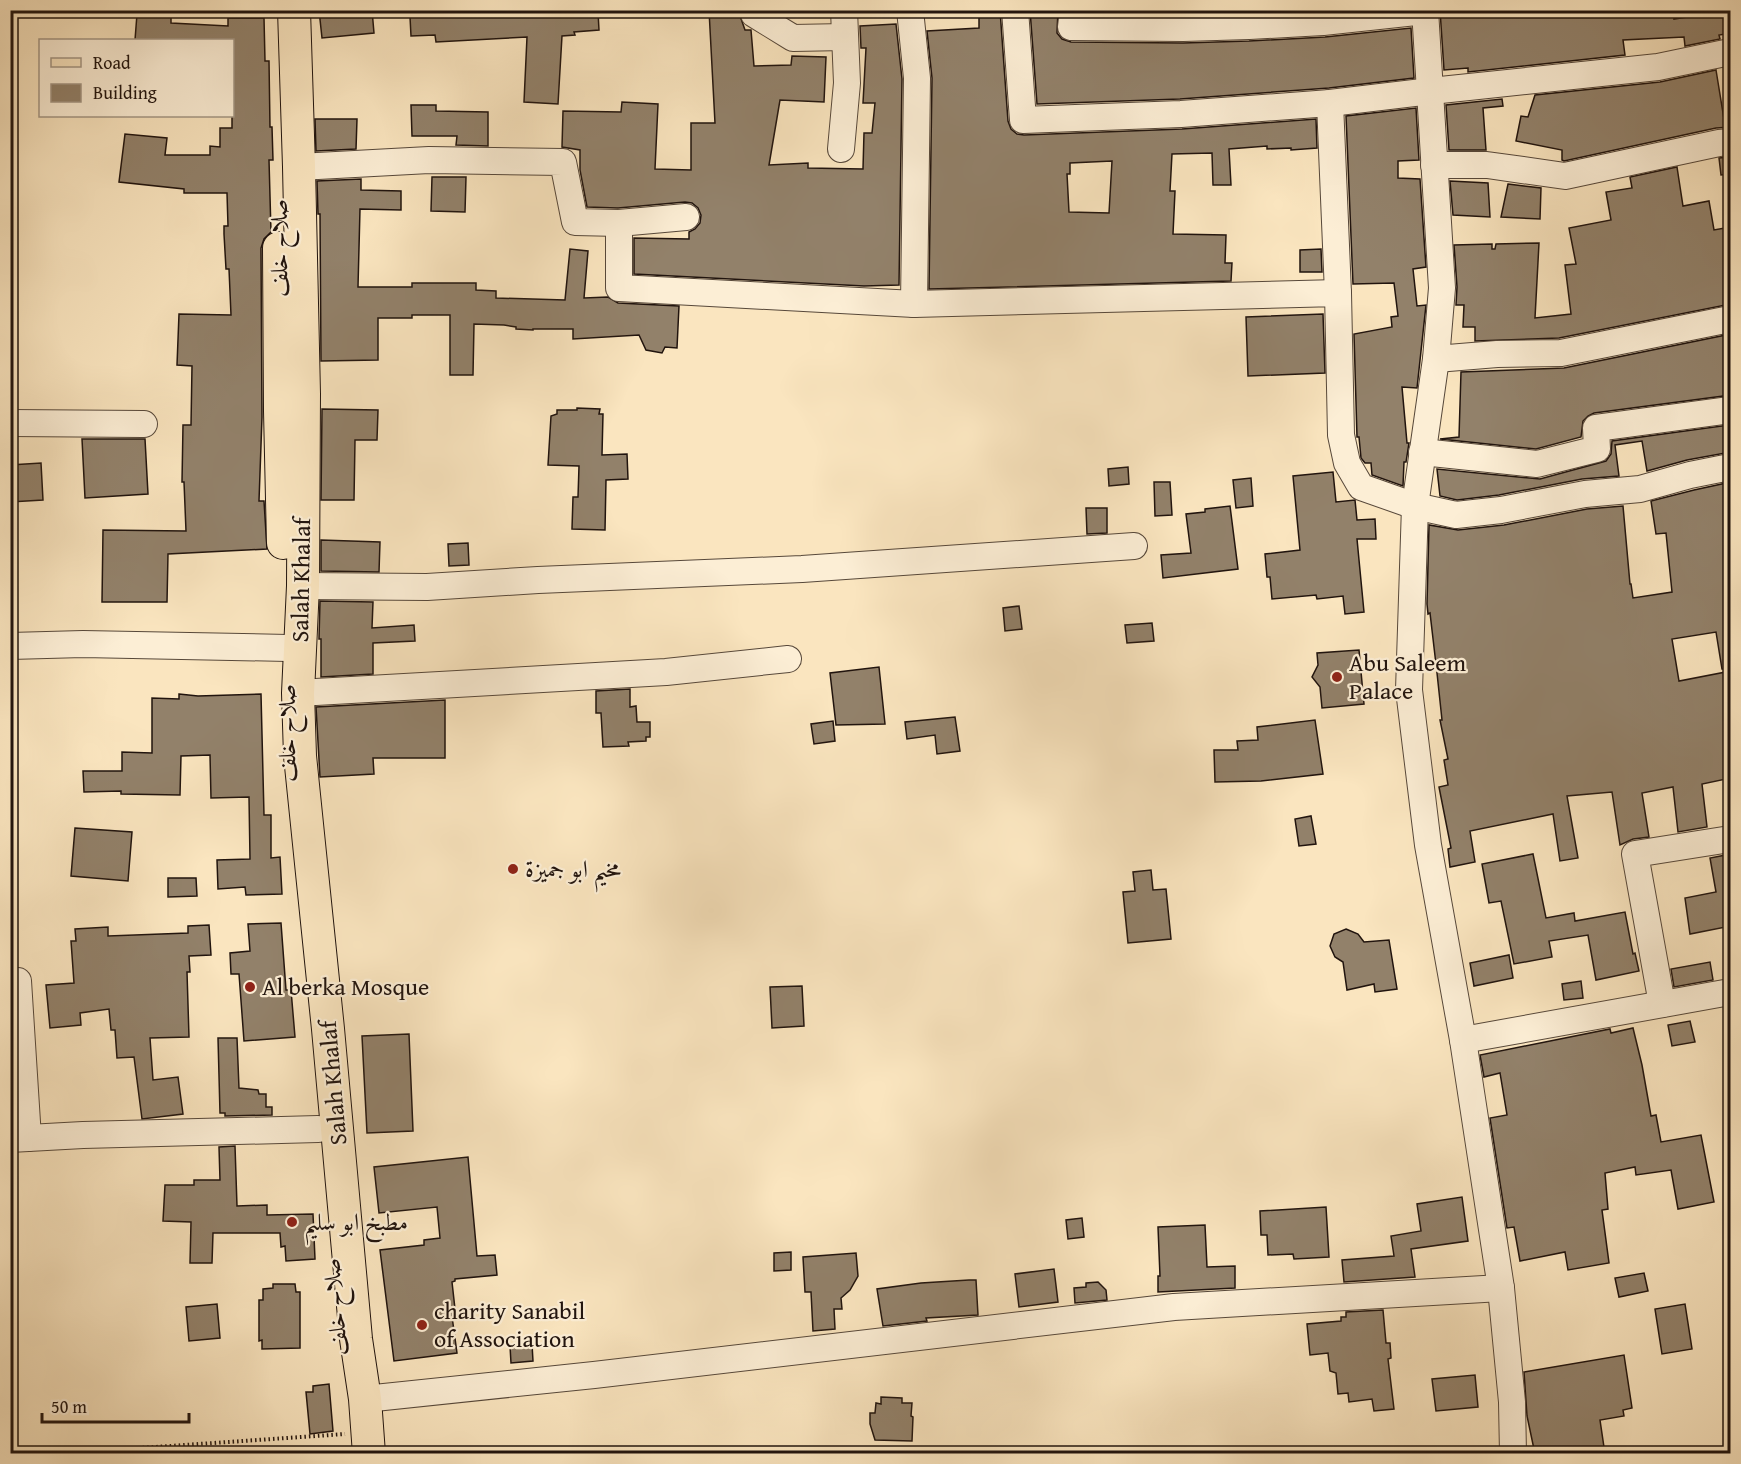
<svg xmlns="http://www.w3.org/2000/svg" width="1741" height="1464" font-family="'Gentium Book Plus',Amiri,serif">
	<rect width="100%" height="100%" fill="#fae5bf"/>
	<filter id="stains"><feTurbulence type="fractalNoise" baseFrequency=".00333" numOctaves="4"/><feColorMatrix values="0 0 0 0 .2 0 0 0 0 .09 0 0 0 0 .02 0 0 0 .5 -.17"/></filter>
	<radialGradient id="worn" r=".72"><stop offset=".6" stop-color="#630" stop-opacity="0"/><stop offset="1" stop-color="#630" stop-opacity=".3"/></radialGradient>
	<!-- building -->
	<g fill="#92816a" stroke="#21140e" stroke-width="1.5" fill-rule="evenodd">
		<path d="M319 10H372L374 33 322 38Z"/>
		<path d="M435 10 598 12 599 30 574 32 575 35 562 36 558 104 524 102 527 37 436 42 435 35 411 36 410 17 435 16Z"/>
		<path d="M709 10H738L745 30H751L754 66 791 65 792 56 826 57 824 102 780 100 769 165 808 163V168L863 169 864 133H872L875 103H863L866 48H861L860 26 896 24 902 79 899 285 864 286 634 274V238L689 239V232L695 229 700 223 701 215 698 208 692 203 685 202 618 208 587 207 580 170V150L562 147 563 111 621 112 622 102 658 104 655 169 691 170V123H715Z"/>
		<path d="M979 10H1000L1008 121 1011 129 1017 134 1024 135 1182 129 1316 119 1317 148 1291 150V148L1267 149V146L1229 149 1231 185H1213L1212 153 1172 154 1170 191H1175L1173 234 1226 235 1225 263H1232L1231 281 929 289 932 78 927 31 979 28ZM1112 161 1109 213 1069 212 1067 174H1070V163Z"/>
		<path d="M1030 10H1058L1057 33 1062 39 1071 42 1183 43 1249 41 1325 37 1411 28 1414 78 1329 88 1180 99 1037 104Z"/>
		<path d="M1088 10H1258L1183 13 1088 12Z"/>
		<path d="M1440 10H1674V19L1731 10V33L1719 35 1720 39 1685 46 1684 37 1623 40 1625 55 1468 72V68L1444 70Z"/>
		<path d="M137 14 171 16V23L228 26V18H264L265 61H269L270 127H272L273 160H269L271 232 264 239 261 248 262 417 259 501H264L267 549 168 554 167 602H102L103 530 186 531 184 482H182L183 425H191L192 366 177 365 179 314 231 315 229 269H226L224 234V226H228L227 193H184V189L119 182 125 134 167 138 165 155H210V146L220 147V128H232V40H135Z"/>
		<path d="M1716 70 1724 119 1731 117V127L1716 128 1564 161 1562 160V150L1516 141 1521 116 1528 117 1535 95 1660 82Z"/>
		<path d="M1502 99 1503 106 1483 108 1486 150H1449L1446 105Z"/>
		<path d="M411 105H436V111L488 112V146L456 145 457 136H412Z"/>
		<path d="M1416 108 1419 160 1398 161V178L1420 179 1426 267 1413 269 1417 306 1426 305 1417 388 1402 387 1407 443H1409L1406 462H1404L1403 486 1372 475 1371 463H1365L1361 458 1359 437H1357L1354 334 1392 327 1391 317 1398 316 1394 283 1353 284 1346 116Z"/>
		<path d="M315 119H357L356 149 316 151Z"/>
		<path d="M1731 157V174L1721 175 1719 158Z"/>
		<path d="M1677 167 1683 206 1709 201 1714 230 1731 227V304L1559 338 1475 341V327H1463L1464 305H1456L1457 287 1454 245 1492 244V249H1495L1496 244 1539 243 1535 318 1571 314 1565 265 1576 264 1569 228 1611 220 1606 192 1632 188 1630 177Z"/>
		<path d="M432 177H466L465 212 431 211Z"/>
		<path d="M361 179V190L401 191V210L360 209 358 287H412V283H476V290L496 291V298L565 300 570 249 588 251 584 298 608 297 618 303 679 306 677 348 665 347 662 353 646 350 639 335 573 339V329H533V330L516 329V327L504 325 474 324 473 375H450V315H412V318H378V360L321 361 320 214H318L317 181Z"/>
		<path d="M1450 181 1488 183 1490 217 1453 215Z"/>
		<path d="M1508 184 1541 188 1540 219 1501 217Z"/>
		<path d="M1321 249 1322 272H1300V250Z"/>
		<path d="M1323 314 1325 373 1248 376 1246 317Z"/>
		<path d="M1731 334V395L1594 413 1588 416 1583 421 1581 437 1536 449 1440 439 1459 437 1461 372 1564 368Z"/>
		<path d="M577 408 600 409 599 414H603L602 455 627 454 628 479 606 480 605 530 572 529 573 497H578L579 466 548 465 551 416 557 414V410H577Z"/>
		<path d="M322 409 378 410 377 440H355L354 500H321Z"/>
		<path d="M1729 425 1731 452 1687 460 1647 471 1642 441 1615 445 1619 476 1582 479 1499 495 1457 500 1440 496 1437 469 1540 479 1606 461 1611 454 1612 441Z"/>
		<path d="M82 439H145L148 494 85 498Z"/>
		<path d="M41 463 43 500 10 502V465Z"/>
		<path d="M1128 467 1129 484 1109 486 1108 469Z"/>
		<path d="M1333 472 1336 502 1355 500 1357 520 1375 519 1376 539H1357L1364 612 1345 614 1343 596 1317 599 1316 595 1272 599 1270 577H1267L1265 554 1300 550 1293 476Z"/>
		<path d="M1251 478 1253 506 1236 508 1233 480Z"/>
		<path d="M1154 482H1170L1172 515 1155 516Z"/>
		<path d="M1731 482V669H1722L1716 632 1672 639 1679 681 1731 671V778L1702 784 1707 827 1678 832 1673 787 1642 793 1649 837 1633 839 1620 845 1612 792 1567 796 1578 858 1560 861 1553 814 1470 831 1475 862 1450 867 1448 849 1451 848 1439 787 1448 785 1444 760 1448 759 1440 720H1442L1437 673 1430 613 1428 614 1427 604 1429 525 1458 530 1504 525 1587 509 1623 506 1630 584H1631L1633 598 1672 592 1666 533 1656 534 1651 501 1694 490Z"/>
		<path d="M1230 506 1238 569 1163 578 1161 555 1191 553 1186 514 1205 512V509Z"/>
		<path d="M1086 508H1107V533L1087 534Z"/>
		<path d="M321 540 380 542 379 572 321 571Z"/>
		<path d="M468 543 469 565 449 566 448 544Z"/>
		<path d="M320 601 373 602 372 628 414 625 415 641 373 643V674L321 677V639H319Z"/>
		<path d="M1019 606 1022 629 1005 631 1003 608Z"/>
		<path d="M1152 623 1154 641 1127 643 1125 625Z"/>
		<path d="M1359 650 1364 704 1322 708 1320 687 1312 677 1318 665 1317 653Z"/>
		<path d="M879 667 885 724 836 725 830 673Z"/>
		<path d="M630 689V707L636 706 637 722H650V737H646V741L628 742 629 746 603 747 601 713H596V691Z"/>
		<path d="M179 694 198 696 261 694 264 815H271V858L280 857 282 894 246 895 245 887 218 889 217 860 250 859 249 797 211 798 210 755 181 756 180 795 121 794V791L84 792 83 771H122V752L152 753V698L179 699Z"/>
		<path d="M445 700V758H373L374 774 320 777 316 707Z"/>
		<path d="M955 717 960 751 937 754 935 735 907 739 905 722Z"/>
		<path d="M1315 720 1323 774 1261 781 1215 782 1214 750H1238L1237 741 1258 740 1257 727Z"/>
		<path d="M833 721 835 741 814 744 811 724Z"/>
		<path d="M1311 816 1316 844 1299 846 1295 819Z"/>
		<path d="M75 828 132 832 128 881 71 876Z"/>
		<path d="M1533 854 1546 918 1574 913 1575 921 1625 912 1633 954 1635 953 1639 971 1596 980 1588 935 1549 941 1552 957 1514 964 1501 901 1489 903 1482 864Z"/>
		<path d="M1731 854V926L1690 934 1685 898 1716 892 1710 858Z"/>
		<path d="M1151 870 1153 890 1166 889 1171 939 1128 943 1123 892 1135 891 1133 872Z"/>
		<path d="M168 878H196L197 896 168 897Z"/>
		<path d="M281 923 286 990H291L295 1037 244 1041 239 974H231L230 953 250 951 248 924Z"/>
		<path d="M209 925 211 955 189 956 190 972H187L189 1037 150 1038 153 1080 178 1077 183 1114 142 1119 134 1057 117 1058 115 1030H111L109 1009 80 1013 81 1025 50 1028 46 985 74 983 71 941H76L75 929 108 927V936L188 933V926Z"/>
		<path d="M1346 929 1358 934 1364 942 1389 940 1397 989 1375 992 1374 984 1347 990 1343 962 1335 957 1330 946 1334 934Z"/>
		<path d="M1509 955 1513 978 1474 986 1470 963Z"/>
		<path d="M1710 962 1713 980 1674 987 1671 969Z"/>
		<path d="M1581 981 1583 998 1564 1000 1562 984Z"/>
		<path d="M802 986 804 1026 772 1028 770 987Z"/>
		<path d="M1690 1021 1695 1042 1672 1046 1668 1025Z"/>
		<path d="M1633 1028 1642 1065 1651 1116 1656 1115 1661 1142 1701 1135 1714 1202 1678 1209 1671 1170 1636 1175 1635 1167 1605 1173 1608 1209 1602 1210 1609 1263 1568 1270 1565 1252 1520 1261 1514 1227 1507 1228 1490 1118 1507 1115 1500 1073 1484 1077 1480 1055 1610 1029 1611 1033Z"/>
		<path d="M409 1034 413 1131 367 1133 362 1036Z"/>
		<path d="M218 1038H237L239 1088 258 1090 259 1094H266V1107H272V1115L225 1116V1113H220Z"/>
		<path d="M235 1146 237 1206 267 1205V1215L313 1214 315 1259 286 1261 285 1246 281 1247 280 1233H213L212 1263H190L191 1222 163 1221 165 1185H194V1180H220L219 1147Z"/>
		<path d="M468 1157 477 1256 495 1255 497 1275 455 1279V1281L452 1282 455 1309H451L457 1353 394 1361 380 1250 424 1245V1240L440 1238 437 1207 379 1213 374 1167Z"/>
		<path d="M1462 1197 1468 1241 1411 1249 1415 1277 1344 1282 1342 1260 1394 1256 1391 1236 1421 1231 1417 1204Z"/>
		<path d="M1326 1207 1329 1257 1294 1259 1293 1254 1268 1255 1267 1235H1261L1260 1211Z"/>
		<path d="M1082 1218 1084 1237 1068 1239 1066 1220Z"/>
		<path d="M1205 1225 1207 1267 1235 1266V1288L1158 1292V1276H1160L1158 1227Z"/>
		<path d="M791 1252V1270L774 1271V1253Z"/>
		<path d="M856 1253 858 1276 850 1290 841 1298 842 1309H834L835 1329 813 1331 811 1292H805L803 1257Z"/>
		<path d="M1054 1269 1058 1302 1019 1307 1015 1274Z"/>
		<path d="M1644 1273 1648 1291 1619 1297 1615 1278Z"/>
		<path d="M969 1280H976L978 1315 926 1318 927 1321 883 1326 877 1289 921 1283Z"/>
		<path d="M1098 1282 1106 1290 1107 1300 1075 1303 1074 1288 1086 1287V1283Z"/>
		<path d="M273 1284H295L296 1292H300V1348L262 1349V1340L259 1341V1300H263V1289L273 1288Z"/>
		<path d="M217 1304 220 1338 189 1341 186 1307Z"/>
		<path d="M1685 1304 1692 1349 1662 1354 1655 1309Z"/>
		<path d="M1383 1310 1386 1343H1390L1391 1358 1388 1359 1394 1409 1374 1411 1372 1399 1349 1402 1348 1393 1338 1394 1336 1373 1330 1371 1328 1353 1310 1355 1307 1324 1341 1321V1317H1346V1312Z"/>
		<path d="M532 1344 533 1361 511 1363 510 1346Z"/>
		<path d="M1624 1355 1632 1408 1623 1410 1624 1416 1600 1420 1605 1454H1535L1527 1416 1524 1372Z"/>
		<path d="M1475 1375 1478 1407 1436 1411 1432 1379Z"/>
		<path d="M329 1384 333 1431 310 1434 306 1392H313V1386Z"/>
		<path d="M881 1397 902 1398V1403H912L911 1416 913 1417 912 1441 875 1440 870 1424V1413H875L876 1403 881 1404Z"/>
	</g>
	<g fill="none" stroke-linecap="round" stroke-linejoin="round">
		<!-- minor casing -->
		<g stroke="#57483a" stroke-width="28">
			<g id="minor">
				<path d="M753 10 754 14 793 38 845 37"/>
				<path d="M910 10 917 78 914 304"/>
				<path d="M1015 10 1023 120 1181 114 1330 103 1431 91 1658 67 1730 52"/>
				<path d="M1073 10 1071 27 1183 28 1249 26 1323 22 1425 11"/>
				<path d="M1425 10 1442 288 1436 359 1415 506 1409 690 1428 845 1463 1040 1501 1288 1512 1402 1513 1454"/>
				<path d="M1330 103 1338 293"/>
				<path d="M841 149 847 83 844 10"/>
				<path d="M1434 165H1487L1565 176 1719 143 1730 142"/>
				<path d="M299 167 429 160 563 162 575 222 619 223 686 217"/>
				<path d="M619 223V288L914 304 1338 293 1341 435 1347 463 1361 487 1415 506 1456 515 1501 510 1585 494 1640 489 1690 475 1730 467"/>
				<path d="M1436 359 1497 354 1561 353 1730 319"/>
				<path d="M10 423 144 424"/>
				<path d="M1422 452 1537 464 1597 449 1596 428 1730 410"/>
				<path d="M303 586 427 587 538 580 802 569 1134 546"/>
				<path d="M10 646 83 644 288 648"/>
				<path d="M298 693 666 672 788 659"/>
				<path d="M18 981 28 1138"/>
				<path d="M1662 1004 1635 854 1730 839"/>
				<path d="M1463 1040 1730 992"/>
				<path d="M10 1139 83 1135 318 1129"/>
				<path d="M365 1399 594 1375 1174 1307 1501 1288"/>
			</g>
		</g>
		<!-- major casing -->
		<g stroke="#21140e" stroke-width="34">
			<g id="major">
				<path d="M294 10 299 167 304 394 303 586 298 693 300 756 328 1029 356 1339 365 1399 369 1454"/>
				<path d="M279 248 280 411 283 543"/>
			</g>
		</g>
		<!-- path -->
		<path stroke="#21140e" stroke-width="4" stroke-dasharray="1.5 3" stroke-linecap="butt" d="M53 1454 345 1434"/>
		<!-- minor -->
		<use href="#minor" stroke="#fceed5" stroke-width="26"/>
		<!-- major -->
		<use href="#major" stroke="#fae5bf" stroke-width="32"/>
	</g>
	<!-- markers -->
	<g fill="#8f2418" stroke="#fceed5" stroke-width="2">
		<circle cx="1337" cy="677" r="6"/>
		<circle cx="513" cy="869" r="6"/>
		<circle cx="250" cy="987" r="6"/>
		<circle cx="292" cy="1222" r="6"/>
		<circle cx="422" cy="1325" r="6"/>
	</g>
	<g text-anchor="middle" stroke-width="4.5" stroke-linejoin="round" paint-order="stroke">
		<!-- street labels -->
		<g font-size="24" fill="#21140e" stroke="#fceed5">
			<text transform="translate(279 248) rotate(-90)" y="8">صلاح خلف</text>
			<text transform="translate(301 580) rotate(-89)" y="8">Salah Khalaf</text>
			<text transform="translate(287 733) rotate(-90)" y="8">صلاح خلف</text>
			<text transform="translate(333 1083) rotate(-95)" y="8">Salah Khalaf</text>
			<text transform="translate(335 1307) rotate(-95)" y="8">صلاح خلف</text>
		</g>
		<!-- poi labels -->
		<g font-size="24" fill="#21140e" stroke="#fceed5" text-anchor="start">
			<text x="1349" y="671">Abu Saleem<tspan x="1349" dy="28">Palace</tspan></text>
			<text x="525" y="877">مخيم ابو جميزة</text>
			<text x="262" y="995">Al berka Mosque</text>
			<text x="304" y="1230">مطبخ ابو سليم</text>
			<text x="434" y="1319">charity Sanabil<tspan x="434" dy="28">of Association</tspan></text>
		</g>
	</g>
	<!-- margin -->
	<rect width="1741" height="1464" fill="none" stroke="#fae5bf" stroke-width="36"/>
	<rect x="12" y="12" width="1717" height="1440" fill="none" stroke="#21140e" stroke-width="3"/>
	<rect x="18" y="18" width="1705" height="1428" fill="none" stroke="#21140e" stroke-width="1.5"/>
	<!-- legend -->
	<rect x="39" y="39" width="195" height="78" fill="#fceed5" stroke="#a49785" stroke-width="1.5"/>
	<rect x="51" y="58" width="30" height="9" fill="#fae5bf" stroke="#a49785" stroke-width="1.5"/>
	<text x="93" y="69" font-size="18" fill="#21140e">Road</text>
	<rect x="51" y="84" width="30" height="18" fill="#92816a" stroke="#a49785" stroke-width="1.5"/>
	<text x="93" y="99" font-size="18" fill="#21140e">Building</text>
	<!-- scale -->
	<path d="M42 1413v9h147v-9" fill="none" stroke="#21140e" stroke-width="3"/>
	<text x="51" y="1413" font-size="18" fill="#21140e" stroke="#fceed5" stroke-width="4.5" paint-order="stroke">50 m</text>
	<rect width="100%" height="100%" filter="url(#stains)"/>
	<rect width="100%" height="100%" fill="url(#worn)"/>
</svg>
